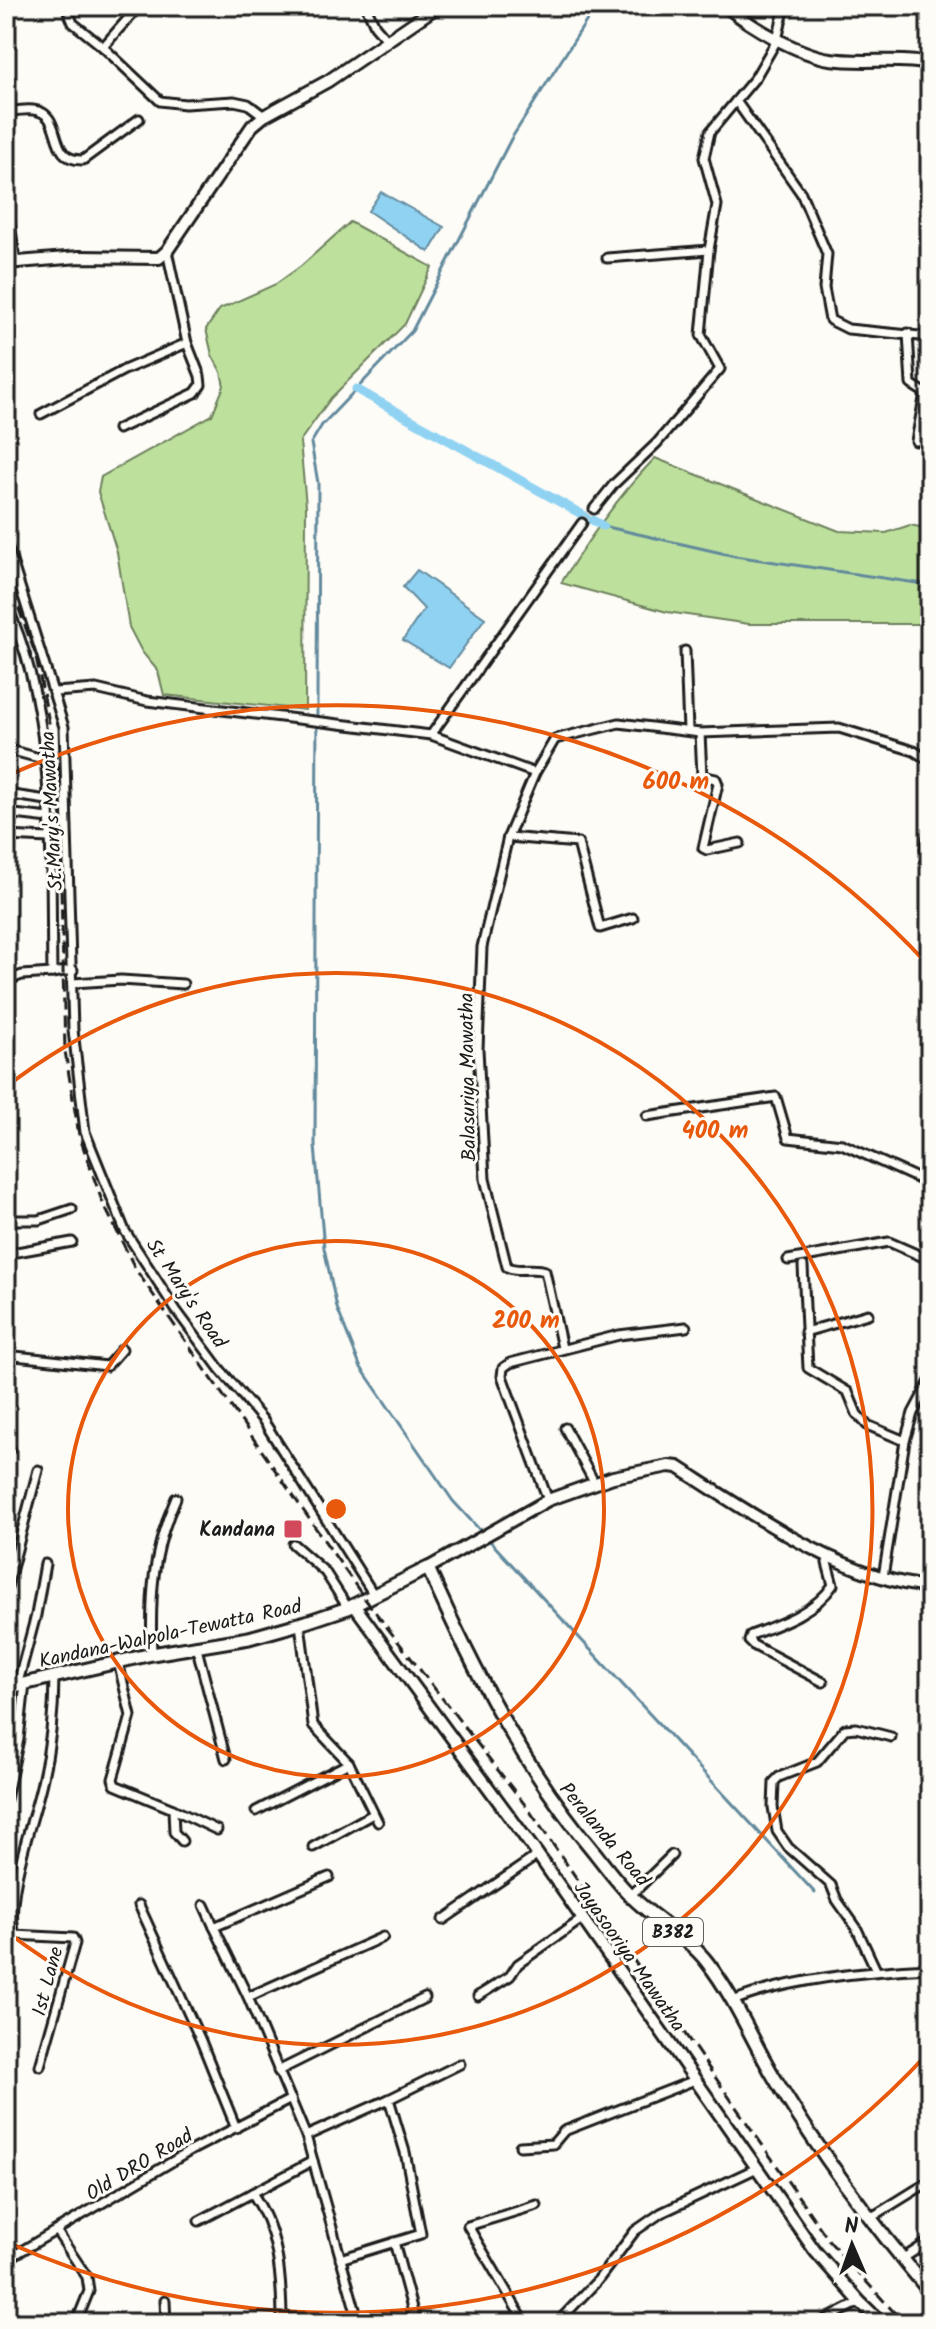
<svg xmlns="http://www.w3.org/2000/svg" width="936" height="2329" font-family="Kalam,sans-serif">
	<rect width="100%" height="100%" fill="#fdfcf7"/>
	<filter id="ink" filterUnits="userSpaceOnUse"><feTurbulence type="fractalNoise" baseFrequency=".0125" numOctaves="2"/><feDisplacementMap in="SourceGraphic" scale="16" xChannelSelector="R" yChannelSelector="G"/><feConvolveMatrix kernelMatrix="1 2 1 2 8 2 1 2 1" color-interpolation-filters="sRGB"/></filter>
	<g filter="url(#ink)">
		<!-- green -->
		<g fill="#bde19c" stroke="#6c7e5c" stroke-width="2">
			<path d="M350 222 432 267 405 324 331 398 300 441 306 506 305 710 164 695 158 671 142 652 129 627 117 552 98 492 101 477 212 415 224 386 221 372 212 355 206 329 220 309 276 284 301 266Z"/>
			<path d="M655 458 839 531 886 533 910 525 930 529V624H749L667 612 561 583C589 538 618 496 655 458Z"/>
		</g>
		<!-- water -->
		<g fill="#90d2f2" stroke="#62899c" stroke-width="2">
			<path d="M381 192 444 227 429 252 368 211Z"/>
			<path d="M417 570 485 618 449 668 403 640 424 609 403 587Z"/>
		</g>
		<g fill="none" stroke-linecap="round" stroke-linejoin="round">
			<!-- stream -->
			<g stroke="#62899c" stroke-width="3">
				<path d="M596 6 511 139 412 331 322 425 311 443 318 483 315 1146 324 1248 337 1308 360 1366 453 1501 815 1893"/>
				<path d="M603 526 735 556 930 585"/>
			</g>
			<!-- canal -->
			<path stroke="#90d2f2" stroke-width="9" d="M356 389 603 526"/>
			<!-- street-tunnel -->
			<path stroke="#dbdad6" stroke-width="7" stroke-dasharray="7 3.5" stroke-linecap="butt" d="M582 523 594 509"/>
			<!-- street casing -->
			<g stroke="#1c1c1c" stroke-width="13">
				<g id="street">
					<path d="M66 6 73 23 103 47 160 101 185 104 234 101 248 104 264 116"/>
					<path d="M366 6 375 26 388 41"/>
					<path d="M103 47 139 6"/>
					<path d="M736 101 801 193 827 254 824 288 830 320 848 329 930 337"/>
					<path d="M6 112C14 111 24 109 33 110 66 113 45 161 83 160L139 119"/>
					<path d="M6 198 16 263"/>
					<path d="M607 258 709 250"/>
					<path d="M908 333 911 384 925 393 916 441"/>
					<path d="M41 414 124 370 187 343"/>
					<path d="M118 429 195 393 201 385 200 376 187 343 167 251"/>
					<path d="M594 509 614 484 657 443 720 369 701 335 709 250 717 205 704 158 710 132 755 78 777 40 785 6"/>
					<path d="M6 542 64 727 73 1030 85 1132 125 1231 176 1310 219 1368 263 1420 374 1595"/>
					<path d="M6 604C57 710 50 857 52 973L22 975 6 981"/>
					<path d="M685 651 688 731"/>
					<path d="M55 692 96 689 147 701 431 735 582 523"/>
					<path d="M700 733 702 776 716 779 718 784 703 848 707 850 740 843"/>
					<path d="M431 735 535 773 555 739 619 723 700 733 839 728 914 751 930 761"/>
					<path d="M6 749 43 759"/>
					<path d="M535 773 508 837 482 947 478 1049 485 1179 507 1267C519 1273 533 1266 545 1271L562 1348"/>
					<path d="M6 794 47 800"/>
					<path d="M6 813 49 818"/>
					<path d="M6 836 49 838"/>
					<path d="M508 837 578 843 600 928 633 918"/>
					<path d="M925 849 930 828"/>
					<path d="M52 973 73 970"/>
					<path d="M73 983 121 980 183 984"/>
					<path d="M647 1116 776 1097 788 1138 842 1144 930 1184"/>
					<path d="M6 1220H39L72 1209"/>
					<path d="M6 1254 72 1242"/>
					<path d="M788 1260 889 1242 930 1260"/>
					<path d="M803 1266 808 1368 848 1392 857 1414 867 1425 905 1441"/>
					<path d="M805 1332 868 1314"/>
					<path d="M6 1355 107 1366 122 1349"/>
					<path d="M565 1428 595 1484"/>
					<path d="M6 1449H10"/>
					<path d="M548 1500 502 1376 503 1368 510 1363 619 1335 686 1327"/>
					<path d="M293 1544 325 1572 348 1608"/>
					<path d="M883 1577 905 1441 913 1413 930 1381"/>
					<path d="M6 1591 38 1470"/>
					<path d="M196 1645 226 1759"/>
					<path d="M152 1654C150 1596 152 1552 176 1498"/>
					<path d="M118 1662 131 1716 113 1779 115 1785 173 1809 174 1832 182 1841"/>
					<path d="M823 1682 753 1645 749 1641 751 1635C780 1624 815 1612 833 1585L827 1563 829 1556"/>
					<path d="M17 1686 36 1615 45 1564"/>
					<path d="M349 1763 378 1822"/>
					<path d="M6 1799 19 1739 25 1683"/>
					<path d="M173 1809 217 1830"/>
					<path d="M256 1811 349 1763 313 1725 300 1624"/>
					<path d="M313 1847 373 1814"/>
					<path d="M630 1896 672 1855"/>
					<path d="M139 1905 201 2041 236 2128"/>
					<path d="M204 1905 214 1927"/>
					<path d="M443 1920 538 1855"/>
					<path d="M876 1970 856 1927 837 1900 831 1885 788 1847 777 1831 773 1807 774 1782 779 1777 817 1762 845 1729 856 1728 891 1737"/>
					<path d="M478 1996 510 1976 518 1964 582 1919"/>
					<path d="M248 1997 214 1927 329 1877"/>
					<path d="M733 2001C790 1978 868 1971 930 1968"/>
					<path d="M40 2066 75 1943 73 1938 15 1935C4 1897 33 1823 42 1782 50 1749 54 1711 54 1677"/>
					<path d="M278 2071 425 1998"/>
					<path d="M389 2099 460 2064"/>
					<path d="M306 2136 389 2099 405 2152 421 2234 340 2259"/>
					<path d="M520 2146 553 2144 564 2131 695 2080"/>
					<path d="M252 2193C278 2229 281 2272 282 2315L299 2323"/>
					<path d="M872 2217 930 2181"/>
					<path d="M199 2221 313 2161"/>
					<path d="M57 2232 87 2277 89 2291 76 2323"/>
					<path d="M394 2242 416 2323"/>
					<path d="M902 2259 930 2241"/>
					<path d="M6 2260 190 2151 291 2099"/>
					<path d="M165 2301 166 2323"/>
					<path d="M359 2323 306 2136 248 1997 383 1937"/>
					<path d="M525 2323 468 2226 537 2205"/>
					<path d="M557 2323 598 2280 635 2231 661 2213 757 2168"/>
					<path d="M819 2323 860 2302"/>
				</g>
			</g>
			<!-- secondary casing -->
			<g stroke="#1c1c1c" stroke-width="16">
				<g id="secondary">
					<path d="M726 6C751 27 798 54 830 59 863 64 898 57 930 64"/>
					<path d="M6 263 79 257 159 258 167 251 252 126 264 116 328 81 438 6"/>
					<path d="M428 1568 548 1500 613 1477 669 1466 678 1467C748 1512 845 1580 930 1587"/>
					<path d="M354 1605 538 1855 815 2251 860 2302 882 2323"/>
				</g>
			</g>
			<!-- primary casing -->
			<g stroke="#1c1c1c" stroke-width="17">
				<path id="primary" d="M6 1688 152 1654 249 1638 306 1622 348 1608 428 1568C473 1670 523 1767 595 1853 606 1867 617 1882 630 1895 653 1919 687 1936 707 1962 736 1999 753 2043 777 2082 821 2155 875 2227 930 2292"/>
			</g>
			<!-- street -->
			<use href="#street" stroke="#fdfcf7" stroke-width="7"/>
			<!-- secondary -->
			<use href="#secondary" stroke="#fdfcf7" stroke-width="10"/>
			<!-- primary -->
			<use href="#primary" stroke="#fdfcf7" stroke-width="11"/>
			<!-- rail -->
			<path stroke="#1c1c1c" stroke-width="3" stroke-dasharray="12 6" stroke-linecap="butt" d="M6 574 35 653 58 767 65 1051 79 1135 102 1201 136 1270 365 1599 529 1810 830 2242 904 2323"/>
		</g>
	</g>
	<!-- distance rings -->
	<g fill="none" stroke="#e8590c" stroke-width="4">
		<circle cx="336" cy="1509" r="268"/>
		<path d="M6 1087A536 536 0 1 1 6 1931"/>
		<path d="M929 2052A804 804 0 0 1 9 2243M9 775A804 804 0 0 1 929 966"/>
	</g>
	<!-- markers -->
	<rect fill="#d1495b" stroke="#fdfcf7" stroke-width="3" x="283" y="1519" width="20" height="20" rx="4"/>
	<g text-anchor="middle" stroke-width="6" stroke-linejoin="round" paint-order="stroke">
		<!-- shield labels -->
		<rect fill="#fdfcf7" stroke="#605f5e" stroke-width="2" x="643" y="1918" width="60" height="28" rx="6"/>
		<g font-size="18" font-weight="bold" fill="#1c1c1c">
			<text x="673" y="1938">B382</text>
		</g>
		<!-- street labels -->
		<g font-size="20" fill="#1c1c1c" stroke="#fdfcf7">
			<text transform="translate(51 811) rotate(-93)" y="7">St.Mary's Mawatha</text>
			<text transform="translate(467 1077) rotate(-91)" y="7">Balasuriya Mawatha</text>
			<text transform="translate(187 1293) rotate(56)" y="7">St Mary's Road</text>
			<text transform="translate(170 1633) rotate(-12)" y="7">Kandana-Walpola-Tewatta Road</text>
			<text transform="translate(605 1834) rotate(50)" y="7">Peralanda Road</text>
			<text transform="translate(630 1956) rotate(55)" y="7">Jayasooriya Mawatha</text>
			<text transform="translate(47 1981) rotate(-75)" y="7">1st Lane</text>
			<text transform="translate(139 2164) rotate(-31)" y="7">Old DRO Road</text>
		</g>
		<!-- poi labels -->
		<g font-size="20" font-weight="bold" fill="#1c1c1c" stroke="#fdfcf7" text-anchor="end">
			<text x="275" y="1536">Kandana</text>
		</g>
	</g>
	<circle cx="336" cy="1509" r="12" fill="#e8590c" stroke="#fdfcf7" stroke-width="4"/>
	<g font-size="24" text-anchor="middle" font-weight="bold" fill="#e8590c" stroke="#fdfcf7" stroke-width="6" stroke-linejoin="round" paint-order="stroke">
		<text x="676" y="789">600 m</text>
		<text x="715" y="1138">400 m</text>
		<text x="526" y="1328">200 m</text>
	</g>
	<!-- margin -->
	<rect width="936" height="2329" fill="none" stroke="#fdfcf7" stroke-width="32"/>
	<rect x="16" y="16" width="904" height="2297" fill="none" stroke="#1c1c1c" stroke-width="3" filter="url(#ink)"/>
	<!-- north arrow -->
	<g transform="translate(852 2245) rotate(358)" stroke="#fdfcf7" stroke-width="6" paint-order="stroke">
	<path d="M0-6L14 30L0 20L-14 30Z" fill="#1c1c1c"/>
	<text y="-12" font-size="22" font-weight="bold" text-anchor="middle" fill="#1c1c1c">N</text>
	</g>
</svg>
